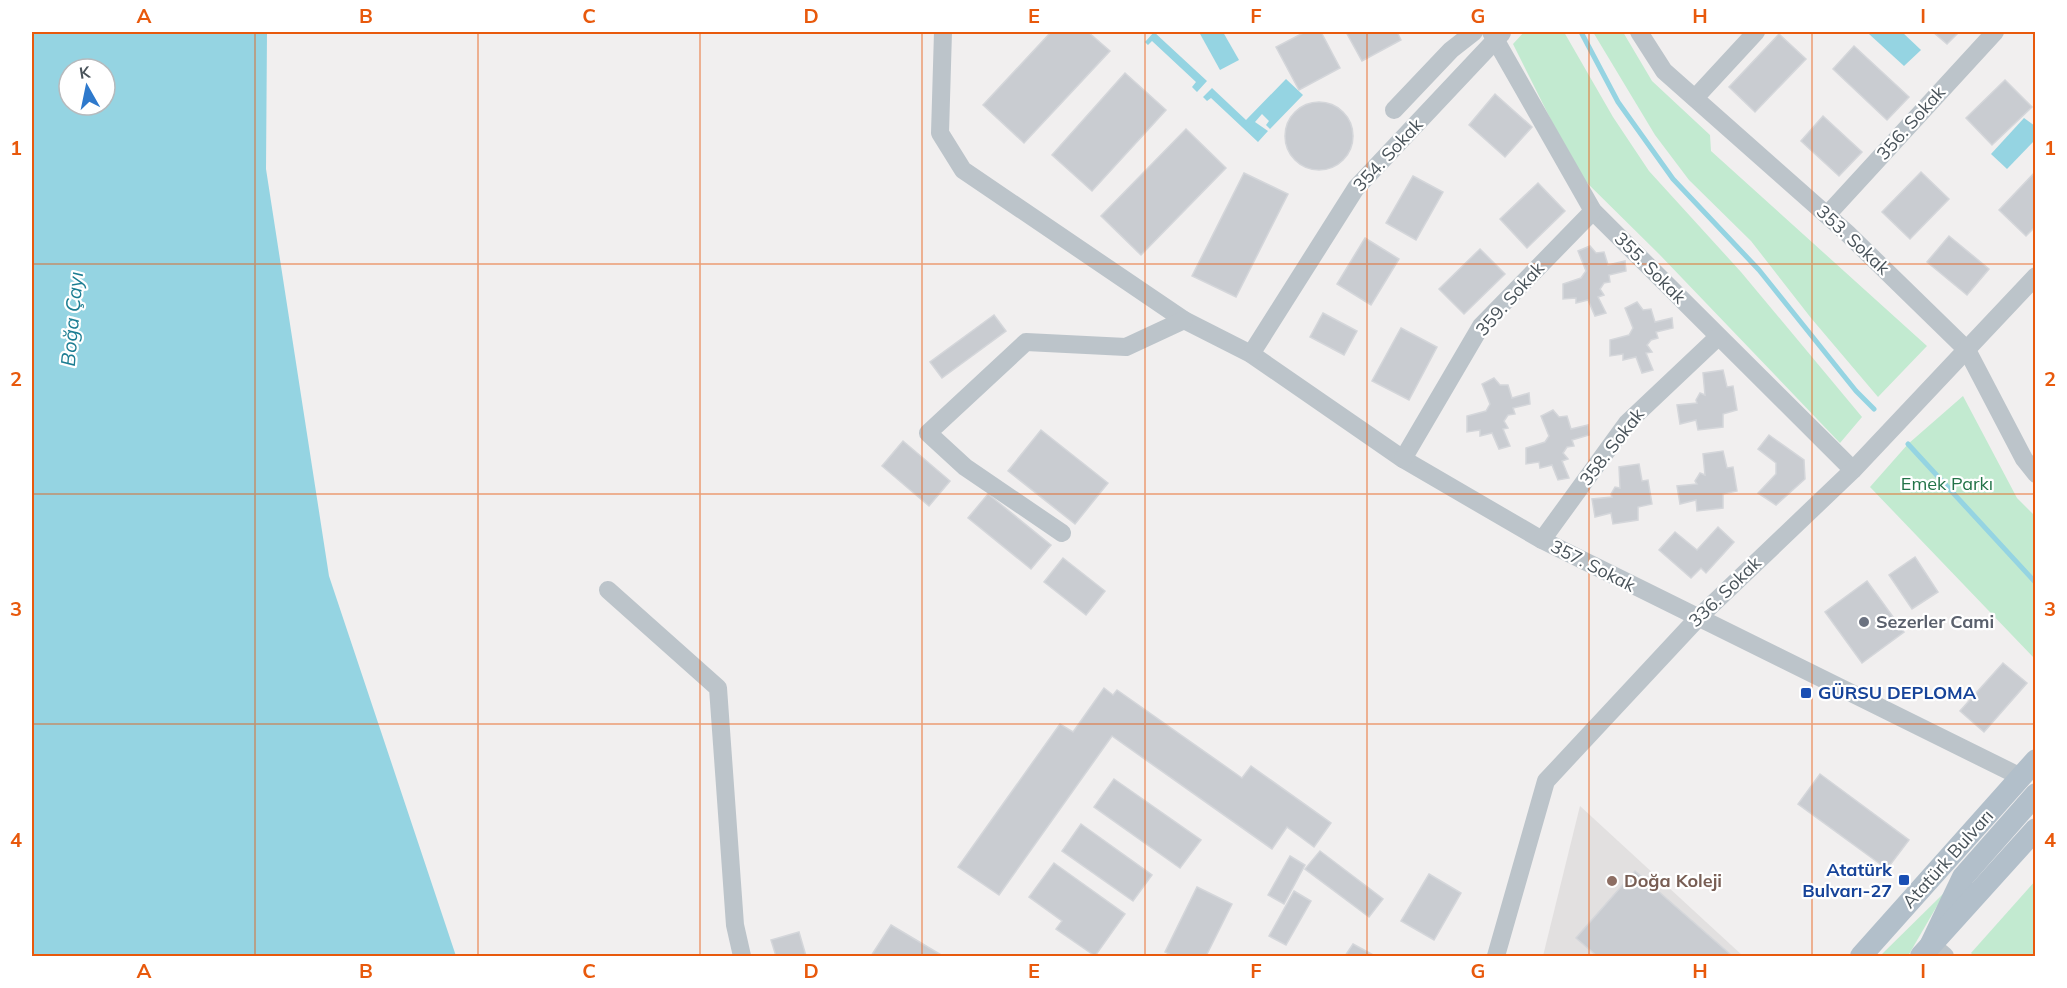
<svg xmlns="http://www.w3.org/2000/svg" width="2067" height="988" font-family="Mulish,sans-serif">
	<rect width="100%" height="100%" fill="#f1efef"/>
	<!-- education -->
	<path fill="#e2e0e0" d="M1580 806 1743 956H1543Z"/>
	<!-- green -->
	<g fill="#c2ead0">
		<path d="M1524 32H1564L1613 117 1649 171 1741 272 1862 417 1840 443 1659 254 1578 174 1513 44Z"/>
		<path d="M1593 32H1623L1652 81 1710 135 1711 151 1927 346 1878 397 1811 318 1751 241 1689 180 1655 135Z"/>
		<path d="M1963 396 2017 498 2035 516V659L1870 487 1908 444Z"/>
		<path d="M2035 881V956H1974L1971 953Z"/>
		<path d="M1945 892 1908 956H1880Z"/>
	</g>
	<!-- water -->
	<g fill="#95d4e2" fill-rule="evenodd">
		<path d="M32 32H267L266 169 329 576 456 956H32ZM69 69H105V105H69Z"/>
		<path d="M1154 32 1207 81 1197 92 1192 87 1196 82 1152 41 1148 45 1145 42Z"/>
		<path d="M1199 32H1223L1239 60 1220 70Z"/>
		<path d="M1871 32H1902L1921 50 1904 66 1869 34Z"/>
		<path d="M1286 79 1303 95 1270 129 1266 125 1269 121 1262 114 1255 122 1268 131 1258 142 1211 98 1207 101 1203 97 1212 88 1246 120Z"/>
		<path d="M2024 118 2035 126V140L2007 169 1991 154Z"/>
	</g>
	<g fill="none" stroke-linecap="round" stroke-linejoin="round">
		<!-- stream -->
		<g stroke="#95d4e2" stroke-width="5">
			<path d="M1581 32 1618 102 1673 179 1759 270 1856 391 1874 409"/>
			<path d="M1908 444 2036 583"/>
		</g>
	</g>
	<!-- building -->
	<g fill="#c9ccd1" stroke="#d4d6da" stroke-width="1.5">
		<path d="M1051 32H1088L1110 51 1024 143 983 105Z"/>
		<path d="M1305 32H1321L1340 68 1299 90 1276 47Z"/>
		<path d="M1346 32H1397L1401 40 1362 61Z"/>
		<path d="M1933 32H1959L1947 44Z"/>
		<path d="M1779 34 1806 59 1755 112 1729 87Z"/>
		<path d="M1854 46 1909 97 1887 120 1833 69Z"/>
		<path d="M1125 73 1166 110 1092 191 1052 155Z"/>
		<path d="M2005 80 2032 107 1992 145 1966 118Z"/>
		<path d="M1495 94 1532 127 1505 157 1469 125Z"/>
		<circle cx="1319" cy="136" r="34"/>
		<path d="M1823 116 1862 152 1839 176 1801 141Z"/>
		<path d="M1186 129 1226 168 1141 255 1101 216Z"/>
		<path d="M2036 171V226L2026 236 1999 210Z"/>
		<path d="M1921 172 1949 199 1910 239 1882 212Z"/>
		<path d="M1244 173 1288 194 1236 297 1192 276Z"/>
		<path d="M1413 176 1443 192 1416 240 1386 223Z"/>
		<path d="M1538 183 1565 211 1527 248 1500 219Z"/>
		<path d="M1949 236 1989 269 1967 295 1927 262Z"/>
		<path d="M1365 238 1399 259 1371 305 1337 284Z"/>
		<path d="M1590 246 1596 253 1604 252 1608 265 1625 261 1626 271 1609 275 1610 282 1604 283 1600 289 1604 295 1598 297 1606 313 1595 316 1588 300 1576 303V298L1563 299V284L1581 278 1586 271 1578 251Z"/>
		<path d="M1480 249 1505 274 1464 314 1439 289Z"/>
		<path d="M1637 302 1643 310 1651 309 1655 322 1672 318 1673 328 1656 332 1658 338 1651 340 1647 345 1652 352 1646 353 1653 370 1642 373 1636 357 1623 360V354L1610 356V340L1629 335 1633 328 1625 308Z"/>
		<path d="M1323 313 1357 331 1344 355 1310 337Z"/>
		<path d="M994 315 1006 331 942 378 930 362Z"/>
		<path d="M1401 328 1437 347 1409 400 1372 381Z"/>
		<path d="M1723 370 1727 387 1733 386 1737 410 1723 414V427L1698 430 1696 420 1680 424 1677 405 1697 403 1696 400 1700 393 1705 395 1703 373Z"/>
		<path d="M1494 378 1500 385H1508L1512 398 1529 393 1530 404 1513 408 1515 414 1508 415 1504 421 1508 428 1503 429 1510 446 1499 449 1492 433 1480 436V430L1467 432V416L1486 411 1490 404 1482 384Z"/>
		<path d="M1553 410 1559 417 1567 416 1571 429 1588 425 1589 435 1572 440 1574 446 1567 447 1563 453 1568 459 1562 461 1569 478 1558 480 1552 465 1540 468 1539 462 1526 464V448L1545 442 1549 436 1541 416Z"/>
		<path d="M1041 430 1108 483 1075 524 1008 471Z"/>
		<path d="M1769 435 1804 460 1805 479 1776 505 1758 493 1776 474V463L1758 449Z"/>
		<path d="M903 441 950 481 929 506 882 466Z"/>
		<path d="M1723 451 1727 468 1733 467 1737 491 1723 494V508L1697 511 1696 500 1680 504 1677 486 1697 484 1695 481 1700 473 1705 475 1703 454Z"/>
		<path d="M1639 464 1642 481 1648 480 1652 504 1638 507V520L1613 524 1611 513 1595 517 1592 499 1612 497 1611 494 1615 487 1620 488 1619 467Z"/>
		<path d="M988 494 1051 545 1031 569 968 518Z"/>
		<path d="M1718 527 1734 542 1706 573 1701 568 1691 578 1659 550 1675 532 1697 550Z"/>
		<path d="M1915 557 1938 592 1912 609 1889 575Z"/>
		<path d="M1063 558 1105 591 1086 615 1044 582Z"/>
		<path d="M1867 581 1904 632 1862 663 1825 612Z"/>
		<path d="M2003 663 2027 683 1984 732 1960 711Z"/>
		<path d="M1104 688 1113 695 1117 690 1242 778 1251 766 1331 823 1314 847 1287 827 1272 849 1112 736 999 895 958 867 1060 724 1073 732Z"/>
		<path d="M1820 774 1909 840 1887 869 1798 804Z"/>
		<path d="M1114 779 1201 840 1180 868 1094 807Z"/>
		<path d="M1081 824 1152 875 1133 901 1062 851Z"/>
		<path d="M1320 851 1383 899 1369 917 1305 869Z"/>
		<path d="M1290 856 1305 865 1284 904 1268 895Z"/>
		<path d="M1054 863 1125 914 1095 956 1056 929 1062 921 1029 897Z"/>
		<path d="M1635 871 1731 955 1730 956H1597L1576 938Z"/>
		<path d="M1429 874 1461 893 1434 940 1401 921Z"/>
		<path d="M1197 887 1232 904 1206 956H1173L1165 952Z"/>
		<path d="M1294 891 1311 901 1286 945 1269 936Z"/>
		<path d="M891 925 943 956H871Z"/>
		<path d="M799 932 806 956H776L771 940Z"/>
		<path d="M1353 944 1375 956H1345Z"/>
	</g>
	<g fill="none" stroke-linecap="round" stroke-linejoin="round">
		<!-- minor -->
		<g stroke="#bcc4ca" stroke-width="18">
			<path d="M943 32 940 133 963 170 1184 320 1251 354 1403 459 1542 540 2021 777"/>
			<path d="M1491 32 1593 211 1853 470"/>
			<path d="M1639 32 1664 71 1847 233 1967 350 2024 459 2036 474"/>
			<path d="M1695 98 1756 32"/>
			<path d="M1394 110 1451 50 1474 32"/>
			<path d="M1827 215 1995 32"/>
			<path d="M1251 354 1356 188 1502 33"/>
			<path d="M1403 459 1481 326 1593 211"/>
			<path d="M1062 533 965 467 928 433 1026 342 1126 347 1184 320"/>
			<path d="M1542 540 1627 423 1718 337"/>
			<path d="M608 590 718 688 735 925 742 956"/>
			<path d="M1931 944 1945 956"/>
			<path d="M1496 956 1546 781 1698 618 1853 470 2036 276"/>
		</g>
		<!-- major -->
		<g stroke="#b2bfca" stroke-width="22">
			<path d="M1931 944 1963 877 2036 794"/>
			<path d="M1861 956 2036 760"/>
			<path d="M1921 956 2036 829"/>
		</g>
	</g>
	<!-- grid -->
	<path fill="none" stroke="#e8590c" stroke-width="1.5" stroke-opacity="0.55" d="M255 32V956M478 32V956M700 32V956M922 32V956M1145 32V956M1367 32V956M1589 32V956M1812 32V956M32 264H2036M32 494H2036M32 724H2036"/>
	<!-- markers -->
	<circle fill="#6b7280" stroke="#fff" stroke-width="2" cx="1864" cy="622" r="6"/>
	<g fill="#1a4fb4" stroke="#fff" stroke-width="2">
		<rect x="1800" y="687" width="12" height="12" rx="3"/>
		<rect x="1898" y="874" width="12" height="12" rx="3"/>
	</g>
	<circle fill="#8d6e63" stroke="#fff" stroke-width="2" cx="1612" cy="881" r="6"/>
	<g text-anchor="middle" stroke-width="4.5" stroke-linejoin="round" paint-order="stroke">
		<!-- street labels -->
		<g font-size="18" fill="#49535a" stroke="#fff">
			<text transform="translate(1911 123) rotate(-48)" y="6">356. Sokak</text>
			<text transform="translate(1388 155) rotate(-47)" y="6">354. Sokak</text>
			<text transform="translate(1853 240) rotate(43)" y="6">353. Sokak</text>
			<text transform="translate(1650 268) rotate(45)" y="6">355. Sokak</text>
			<text transform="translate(1510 299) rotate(-48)" y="6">359. Sokak</text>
			<text transform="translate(1612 447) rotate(-52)" y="6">358. Sokak</text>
			<text transform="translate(1593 566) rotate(27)" y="6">357. Sokak</text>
			<text transform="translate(1725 592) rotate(-44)" y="6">336. Sokak</text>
			<text transform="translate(1948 859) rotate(-48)" y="6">Atatürk Bulvarı</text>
		</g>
		<!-- park labels -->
		<g font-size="18" fill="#227348" stroke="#fff">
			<text x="1947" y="490">Emek Parkı</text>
		</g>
		<!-- worship labels -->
		<g font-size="18" font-weight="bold" fill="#5b616d" stroke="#fff" text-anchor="start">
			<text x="1876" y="628">Sezerler Cami</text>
		</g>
		<!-- transit labels -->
		<g font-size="18" font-weight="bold" fill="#164399" stroke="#fff" text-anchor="start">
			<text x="1818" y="699">GÜRSU DEPLOMA</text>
			<text x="1892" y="876" text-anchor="end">Atatürk<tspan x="1892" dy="21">Bulvarı-27</tspan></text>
		</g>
		<!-- education labels -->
		<g font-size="18" font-weight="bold" fill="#785e54" stroke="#fff" text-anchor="start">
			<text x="1624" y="887">Doğa Koleji</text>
		</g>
		<!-- water labels -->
		<g font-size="20" font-style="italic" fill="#1c7d92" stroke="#fff">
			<text transform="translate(72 319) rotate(-85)" y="7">Boğa Çayı</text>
		</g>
	</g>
	<!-- border -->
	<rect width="2067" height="988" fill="none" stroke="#ffffff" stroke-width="66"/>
	<!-- north arrow -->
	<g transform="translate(87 87) rotate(351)"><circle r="28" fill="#ffffff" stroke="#b6babd" stroke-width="1.5"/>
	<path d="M0-4.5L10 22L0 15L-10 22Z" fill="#2e79cc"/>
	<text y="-9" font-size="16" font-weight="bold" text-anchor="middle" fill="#49535a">K</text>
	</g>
	<rect x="33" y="33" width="2001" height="922" fill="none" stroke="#e8590c" stroke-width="2"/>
	<g font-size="20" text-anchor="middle" font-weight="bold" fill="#e8590c">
		<text x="144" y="23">A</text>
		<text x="366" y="23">B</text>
		<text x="589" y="23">C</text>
		<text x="811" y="23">D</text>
		<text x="1034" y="23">E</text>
		<text x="1256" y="23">F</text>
		<text x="1478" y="23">G</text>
		<text x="1700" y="23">H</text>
		<text x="1923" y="23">I</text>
		<text x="16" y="155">1</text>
		<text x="2050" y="155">1</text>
		<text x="16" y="386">2</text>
		<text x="2050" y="386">2</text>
		<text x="16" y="616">3</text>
		<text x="2050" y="616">3</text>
		<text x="16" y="847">4</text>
		<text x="2050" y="847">4</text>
		<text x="144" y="978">A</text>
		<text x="366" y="978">B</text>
		<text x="589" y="978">C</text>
		<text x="811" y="978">D</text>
		<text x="1034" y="978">E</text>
		<text x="1256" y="978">F</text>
		<text x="1478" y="978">G</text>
		<text x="1700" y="978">H</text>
		<text x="1923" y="978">I</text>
	</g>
</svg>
